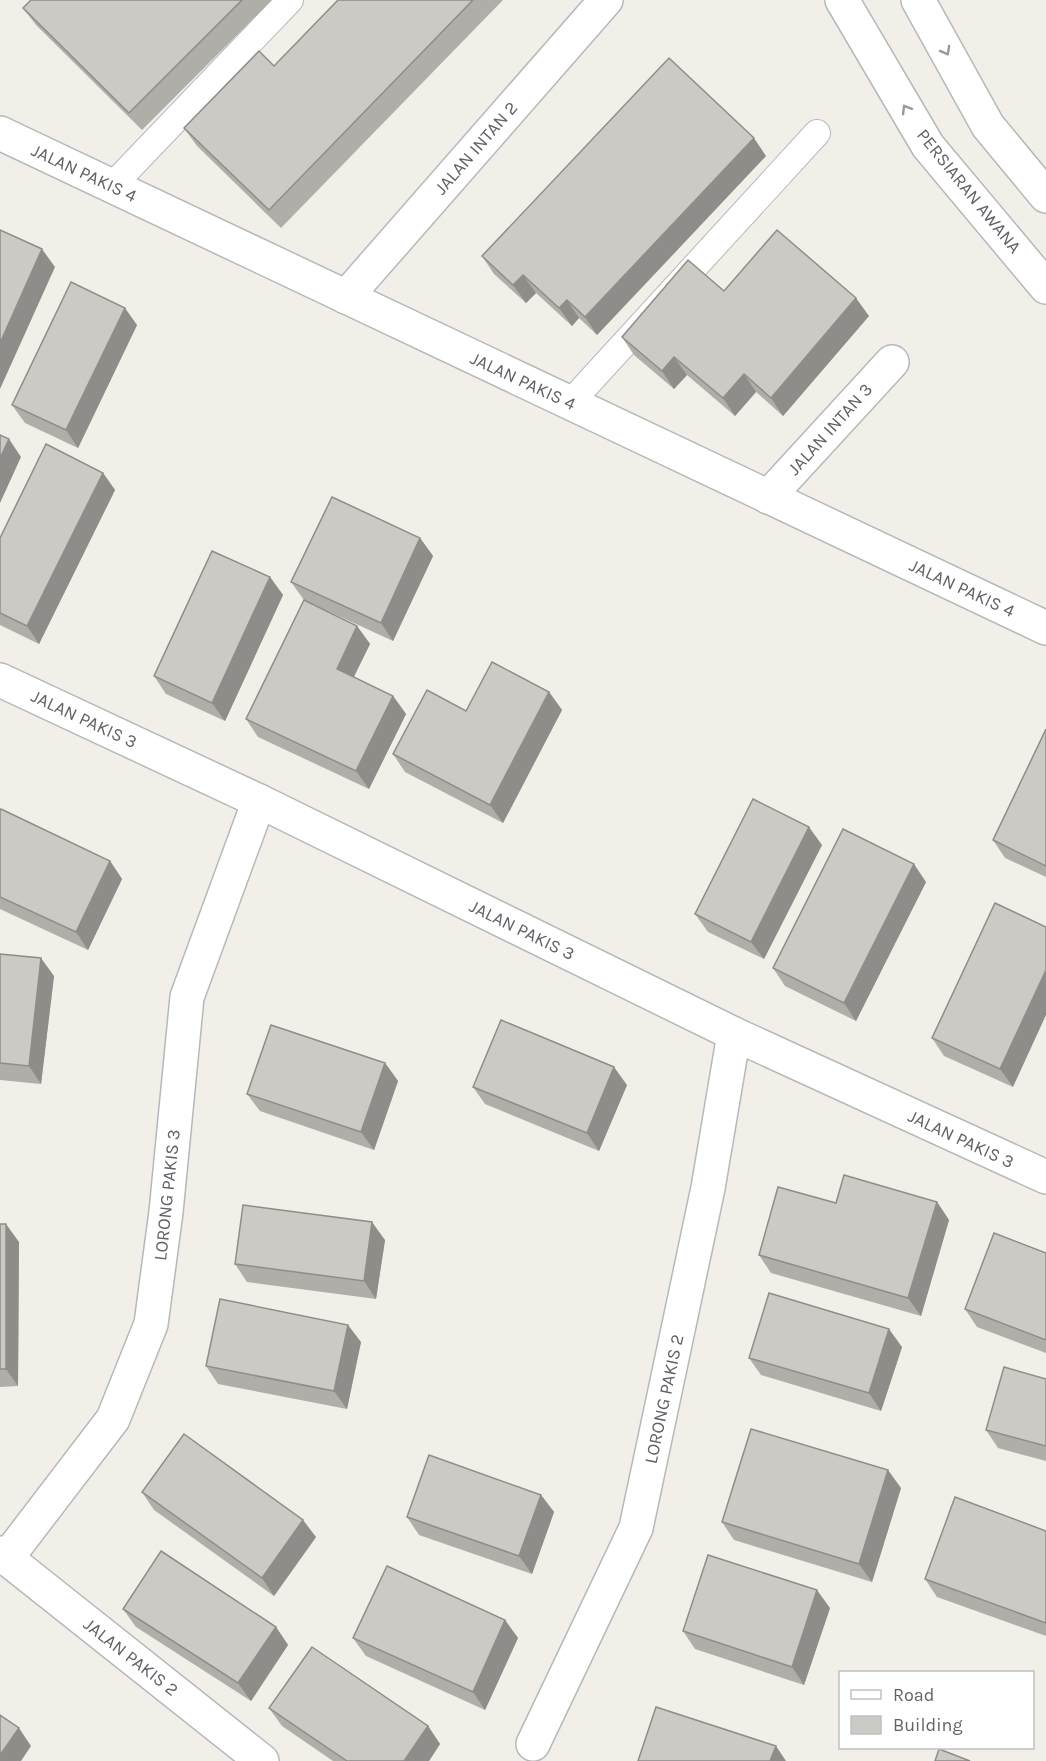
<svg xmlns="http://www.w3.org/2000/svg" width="1046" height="1761" font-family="Karla,sans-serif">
	<rect width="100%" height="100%" fill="#f1efe8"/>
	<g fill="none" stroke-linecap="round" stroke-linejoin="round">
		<!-- service casing -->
		<g stroke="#b5b8bc" stroke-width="28">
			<g id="service">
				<path d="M112 186 290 0"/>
				<path d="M570 403 817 133"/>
			</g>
		</g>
		<!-- minor casing -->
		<g stroke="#b5b8bc" stroke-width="36">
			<g id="minor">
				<path d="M0 133 1046 628"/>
				<path d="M346 297 606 0"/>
				<path d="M768 497 892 362"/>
				<path d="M0 680 259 801 734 1034 1046 1177"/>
				<path d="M0 1553 262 1761"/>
				<path d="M6 1559 113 1419 151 1324 166 1212 187 997 259 801"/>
				<path d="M533 1744 636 1528 708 1188 734 1034"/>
			</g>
		</g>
		<!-- tertiary casing -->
		<g stroke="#b5b8bc" stroke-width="36">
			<g id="tertiary">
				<path d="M842 0 928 146 1046 287"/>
				<path d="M918 0 988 126 1046 196"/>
			</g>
		</g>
		<!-- service -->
		<use href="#service" stroke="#fff" stroke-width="26"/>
		<!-- minor -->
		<use href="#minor" stroke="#fff" stroke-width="33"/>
		<!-- tertiary -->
		<use href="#tertiary" stroke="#fff" stroke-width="33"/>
	</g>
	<!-- wall -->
	<g fill="#afaea9">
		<path d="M31 0H272L142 130 36 25 23 8Z"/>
		<path d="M338 0H503L281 228 197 146 184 128 274 66Z"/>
		<path d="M766 156 597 335 579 318 572 326 536 293 526 303 494 274 482 256Z"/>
		<path d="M724 291 869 316 783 416 756 392 735 416 687 375 674 389 634 355 622 337Z"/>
		<path d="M137 325 78 448 25 423 12 405Z"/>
		<path d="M103 473 115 490 39 644 0 625V538Z"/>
		<path d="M420 538 433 556 393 641 304 600 291 582Z"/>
		<path d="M270 577 283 595 225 721 166 694 154 676Z"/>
		<path d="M357 626 370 644 354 677 393 696 406 714 369 789 258 737 246 719Z"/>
		<path d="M549 692 562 710 503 823 405 772 393 754 466 711Z"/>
		<path d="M1046 729V877L1005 858 993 840Z"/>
		<path d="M0 811 110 861 122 879 88 950 0 909Z"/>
		<path d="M822 845 764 959 708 932 695 914Z"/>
		<path d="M926 882 856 1021 785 986 773 968Z"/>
		<path d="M995 903 1013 1087 944 1056 932 1038Z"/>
		<path d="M0 954 54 976 41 1084 0 1080Z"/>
		<path d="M385 1063 398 1081 374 1150 260 1111 247 1094Z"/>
		<path d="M627 1085 599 1151 485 1104 473 1087Z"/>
		<path d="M937 1202 949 1220 921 1316 771 1273 759 1255 836 1203Z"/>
		<path d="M0 1224 19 1242 18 1386 0 1387Z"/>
		<path d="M385 1240 376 1299 247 1282 235 1264Z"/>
		<path d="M1046 1253V1353L977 1327 965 1309Z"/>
		<path d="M361 1342 347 1409 218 1384 206 1366Z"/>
		<path d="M902 1347 881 1411 761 1375 749 1358Z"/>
		<path d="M1046 1379V1461L998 1448 986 1430Z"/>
		<path d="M901 1488 872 1582 734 1540 722 1522Z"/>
		<path d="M142 1492 316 1537 274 1596 154 1510Z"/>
		<path d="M541 1495 554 1512 532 1574 419 1535 407 1517Z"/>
		<path d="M1046 1531V1636L937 1597 925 1579Z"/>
		<path d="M830 1608 804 1685 695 1649 683 1631Z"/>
		<path d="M123 1609 276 1627 288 1645 251 1701 136 1627Z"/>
		<path d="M505 1620 518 1638 485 1710 366 1656 353 1638Z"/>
		<path d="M269 1708 428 1726 440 1744 429 1761H333L282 1726Z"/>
	</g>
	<!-- shaded-wall -->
	<g fill="#8f8d8a">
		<path d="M754 138 766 156 597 335 585 317Z"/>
		<path d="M42 249 55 267 0 389V343Z"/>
		<path d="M523 275 536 293 526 303 513 285Z"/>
		<path d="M856 298 869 316 783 416 771 398Z"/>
		<path d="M567 300 579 318 572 326 559 308Z"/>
		<path d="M125 308 137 325 78 448 66 430Z"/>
		<path d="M674 357 687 375 674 389 662 371Z"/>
		<path d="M744 374 756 392 735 416 723 398Z"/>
		<path d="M9 439 21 457 0 503V458Z"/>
		<path d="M103 473 115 490 39 644 27 626Z"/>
		<path d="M420 538 433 556 393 641 381 623Z"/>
		<path d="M270 577 283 595 225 721 212 703Z"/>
		<path d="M357 626 370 644 349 686 337 669Z"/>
		<path d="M549 692 562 710 503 823 490 805Z"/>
		<path d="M393 696 406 714 369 789 356 771Z"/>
		<path d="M809 827 822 845 764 959 751 942Z"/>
		<path d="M110 861 122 879 88 950 76 932Z"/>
		<path d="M914 864 926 882 856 1021 844 1003Z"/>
		<path d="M41 958 54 976 41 1084 29 1066Z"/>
		<path d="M1046 970V1015L1013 1087 1000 1069Z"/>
		<path d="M385 1063 398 1081 374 1150 361 1132Z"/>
		<path d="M614 1067 627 1085 599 1151 587 1133Z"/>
		<path d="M937 1202 949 1220 921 1316 908 1298Z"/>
		<path d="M372 1222 385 1240 376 1299 364 1281Z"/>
		<path d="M6 1224 19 1242 18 1386 6 1369Z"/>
		<path d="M348 1325 361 1342 347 1409 334 1391Z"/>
		<path d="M889 1329 902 1347 881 1411 869 1393Z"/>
		<path d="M888 1470 901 1488 872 1582 859 1564Z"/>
		<path d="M541 1495 554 1512 532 1574 519 1556Z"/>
		<path d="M303 1520 316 1537 274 1596 262 1578Z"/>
		<path d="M817 1590 830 1608 804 1685 792 1667Z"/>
		<path d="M505 1620 518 1638 485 1710 473 1692Z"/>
		<path d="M276 1627 288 1645 251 1701 238 1683Z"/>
		<path d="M428 1726 440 1744 429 1761H404Z"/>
		<path d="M19 1728 31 1746 21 1761H0V1755Z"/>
		<path d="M776 1746 786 1761H770Z"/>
	</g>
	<!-- building -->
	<g fill="#cccac5" stroke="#8f8d8a" stroke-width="1.5">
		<path d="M31 0H242L129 113 23 8Z"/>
		<path d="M338 0H473L269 210 184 128 259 51 274 66Z"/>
		<path d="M669 58 754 138 585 317 567 300 559 308 523 275 513 285 482 256Z"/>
		<path d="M0 230 42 249 0 343Z"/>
		<path d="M777 230 856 298 771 398 744 374 723 398 674 357 662 371 622 337 688 260 724 291Z"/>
		<path d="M71 282 125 308 66 430 12 405Z"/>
		<path d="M0 435 9 439 0 458Z"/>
		<path d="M46 444 103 473 27 626 0 613V538Z"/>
		<path d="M332 497 420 538 381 623 291 582Z"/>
		<path d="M212 551 270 577 212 703 154 676Z"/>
		<path d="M304 600 357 626 337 669 393 696 356 771 246 719Z"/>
		<path d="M492 662 549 692 490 805 393 754 427 690 466 711Z"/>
		<path d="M1046 729V866L993 840Z"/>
		<path d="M753 799 809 827 751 942 695 914Z"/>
		<path d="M1 809 110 861 76 932 0 897V811Z"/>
		<path d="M843 829 914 864 844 1003 773 968Z"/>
		<path d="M995 903 1046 927V970L1000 1069 932 1038Z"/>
		<path d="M0 954 41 958 29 1066 0 1063Z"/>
		<path d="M501 1020 614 1067 587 1133 473 1087Z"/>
		<path d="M271 1025 385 1063 361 1132 247 1094Z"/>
		<path d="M844 1175 937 1202 908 1298 759 1255 778 1187 836 1203Z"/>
		<path d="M243 1205 372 1222 364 1281 235 1264Z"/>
		<rect x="0" y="1224" width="6" height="145"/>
		<path d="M994 1233 1046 1253V1340L965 1309Z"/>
		<path d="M769 1293 889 1329 869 1393 749 1358Z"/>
		<path d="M220 1299 348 1325 334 1391 206 1366Z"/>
		<path d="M1004 1367 1046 1379V1446L986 1430Z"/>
		<path d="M751 1429 888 1470 859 1564 722 1522Z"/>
		<path d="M184 1434 303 1520 262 1578 142 1492Z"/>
		<path d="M429 1455 541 1495 519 1556 407 1517Z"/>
		<path d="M955 1497 1046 1531V1623L925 1579Z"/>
		<path d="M161 1551 276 1627 238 1683 123 1609Z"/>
		<path d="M708 1555 817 1590 792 1667 683 1631Z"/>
		<path d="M387 1566 505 1620 473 1692 353 1638Z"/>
		<path d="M312 1647 428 1726 404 1761H347L269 1708Z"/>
		<path d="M656 1707 776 1746 770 1761H638Z"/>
		<path d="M0 1715 19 1728 0 1755Z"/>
		<path d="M939 1749 970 1761H935Z"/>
	</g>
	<!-- one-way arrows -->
	<defs><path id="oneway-chevron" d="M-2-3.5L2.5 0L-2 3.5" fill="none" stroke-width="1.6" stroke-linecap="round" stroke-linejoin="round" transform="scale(1.5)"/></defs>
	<g stroke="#979a9d">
		<use href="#oneway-chevron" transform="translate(946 51) rotate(61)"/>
		<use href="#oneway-chevron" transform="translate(906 109) rotate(-121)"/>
	</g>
	<g text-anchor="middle" stroke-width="4.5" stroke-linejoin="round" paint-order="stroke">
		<!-- street labels -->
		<g font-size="18" fill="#5f6368" stroke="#fff">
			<text transform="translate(476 148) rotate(-49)" y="6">JALAN INTAN 2</text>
			<text transform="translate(84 173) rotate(25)" y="6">JALAN PAKIS 4</text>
			<text transform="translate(969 191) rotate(51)" y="6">PERSIARAN AWANA</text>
			<text transform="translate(523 381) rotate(25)" y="6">JALAN PAKIS 4</text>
			<text transform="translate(830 429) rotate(-48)" y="6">JALAN INTAN 3</text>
			<text transform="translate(962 588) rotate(25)" y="6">JALAN PAKIS 4</text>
			<text transform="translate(84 719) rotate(25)" y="6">JALAN PAKIS 3</text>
			<text transform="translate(522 930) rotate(26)" y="6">JALAN PAKIS 3</text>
			<text transform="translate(961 1139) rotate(25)" y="6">JALAN PAKIS 3</text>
			<text transform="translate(167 1195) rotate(-84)" y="6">LORONG PAKIS 3</text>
			<text transform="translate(664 1399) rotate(-78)" y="6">LORONG PAKIS 2</text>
			<text transform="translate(131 1657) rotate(38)" y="6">JALAN PAKIS 2</text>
		</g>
	</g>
	<!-- legend -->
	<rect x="839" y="1671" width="195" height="78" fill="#ffffff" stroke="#bfc1c3" stroke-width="1.5"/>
	<rect x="851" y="1690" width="30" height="9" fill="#ffffff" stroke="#bfc1c3" stroke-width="1.5"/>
	<text x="893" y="1701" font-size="18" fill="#5f6368">Road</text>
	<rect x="851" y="1716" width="30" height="18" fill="#cccac5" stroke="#bfc1c3" stroke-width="1.5"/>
	<text x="893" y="1731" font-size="18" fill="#5f6368">Building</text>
</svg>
